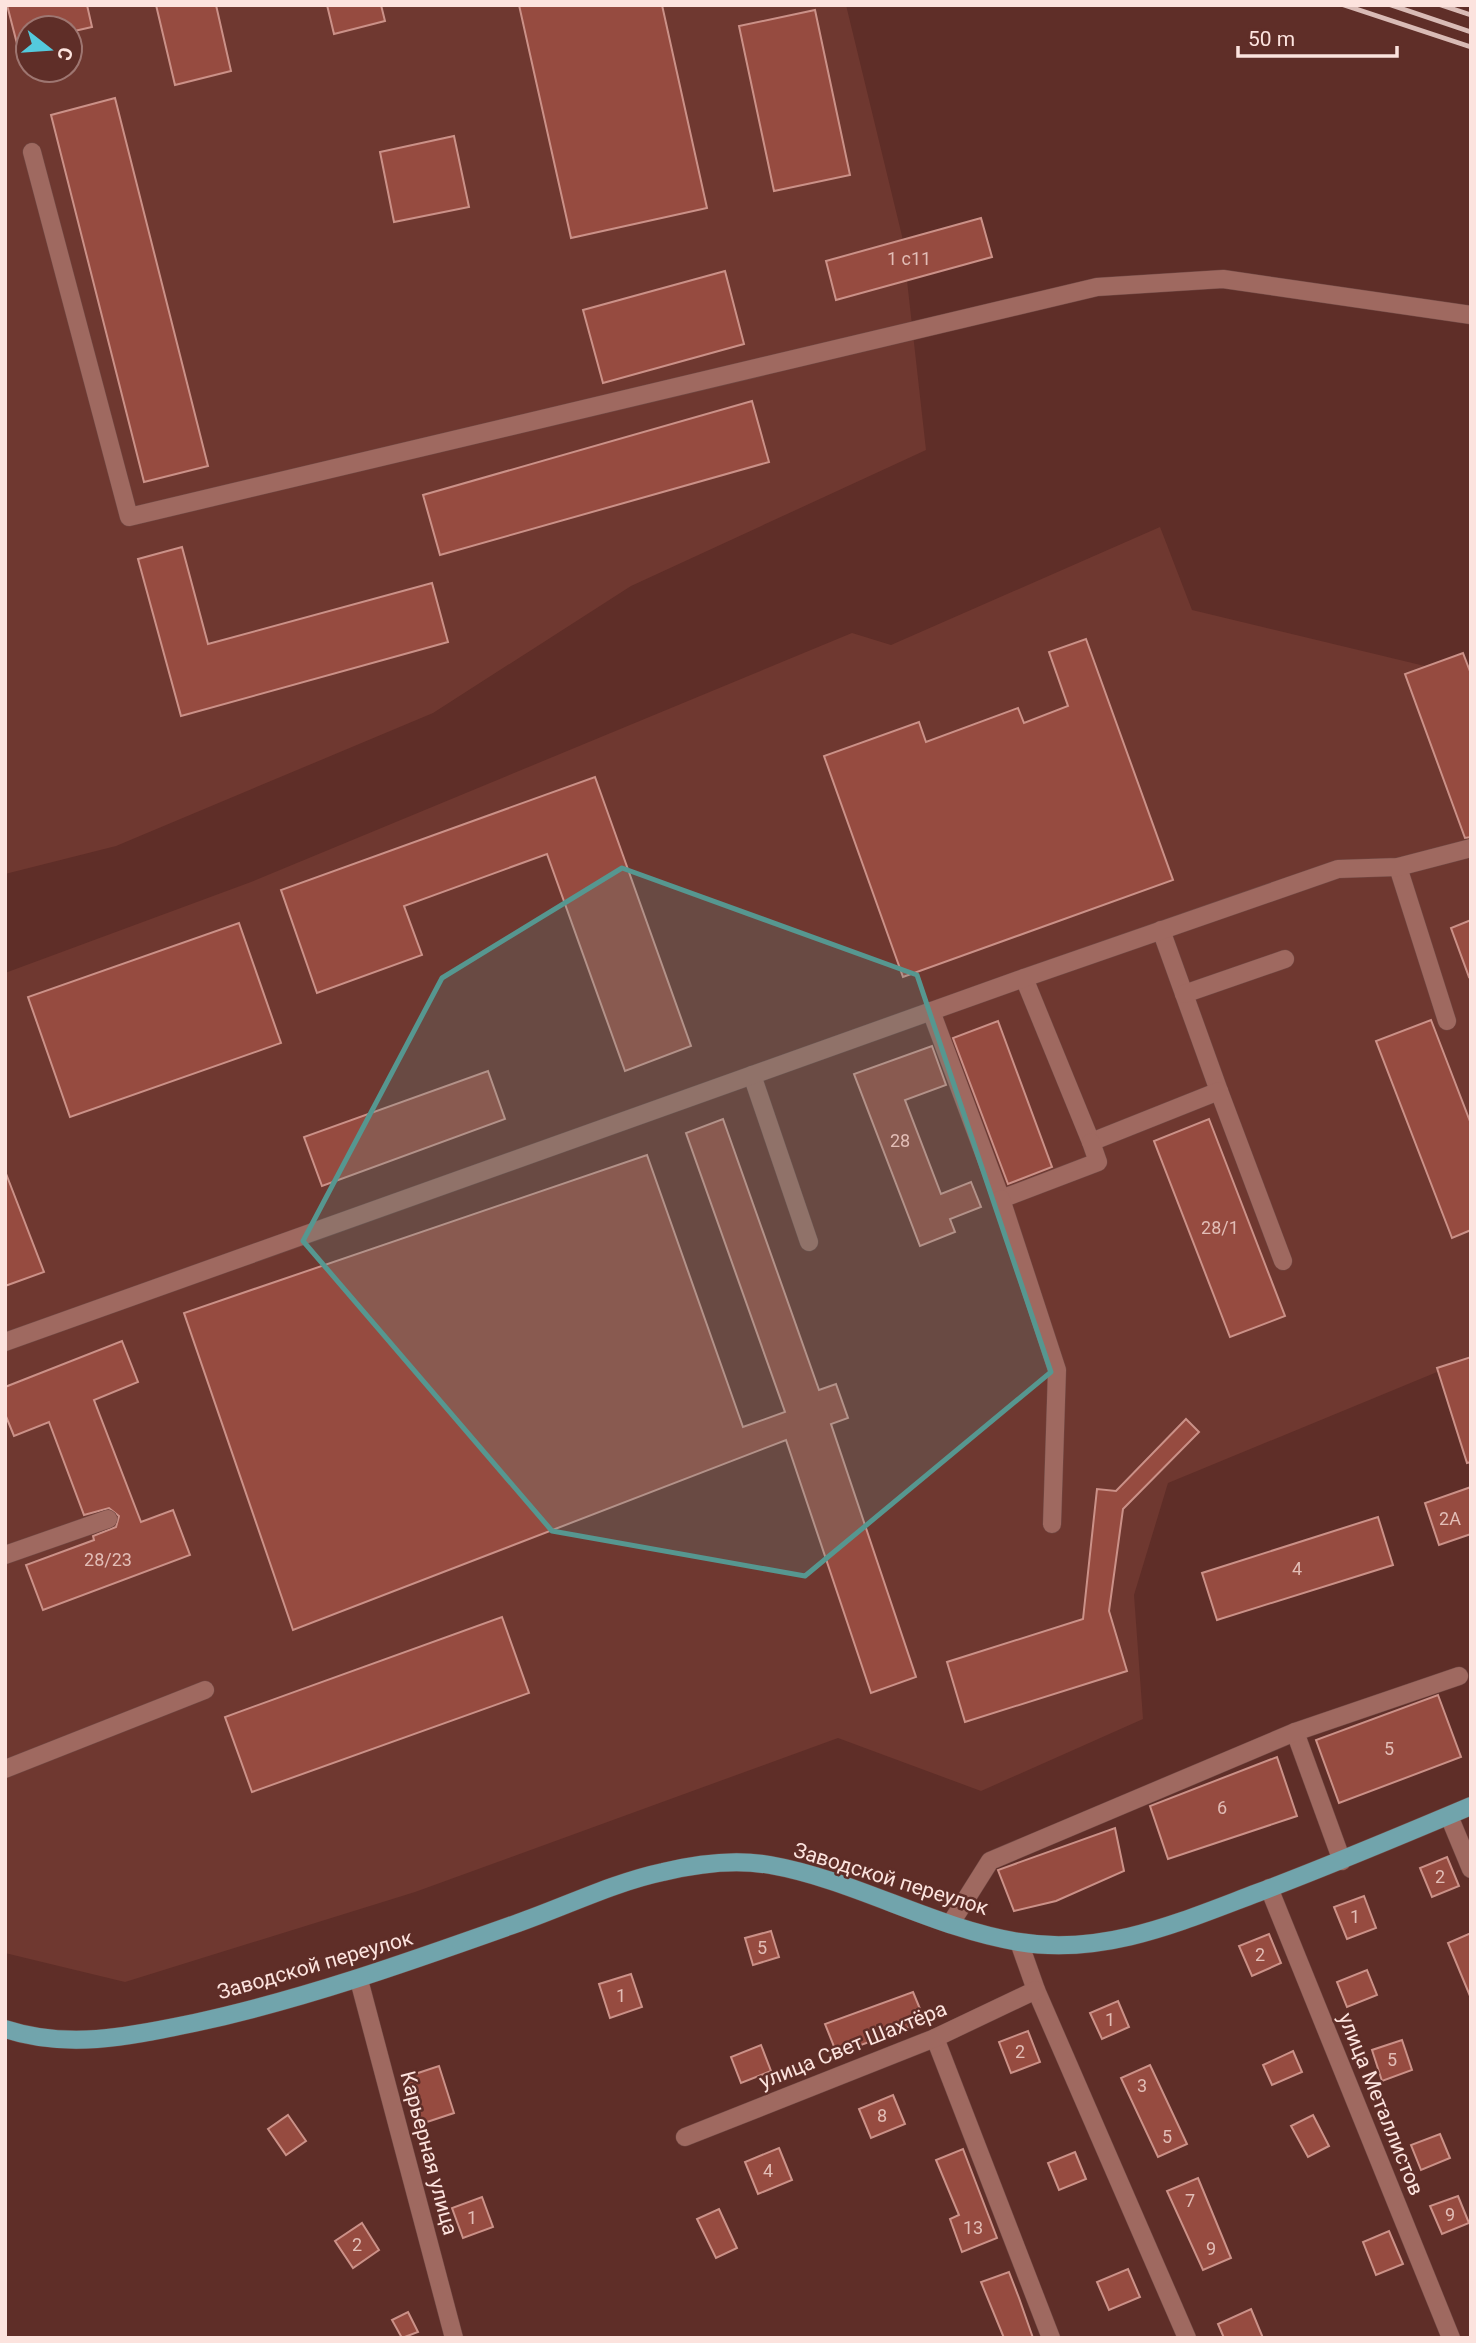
<svg xmlns="http://www.w3.org/2000/svg" width="1476" height="2343" font-family="Roboto,sans-serif">
	<rect width="100%" height="100%" fill="#5f2e28"/>
	<!-- built -->
	<g fill="#6f3830" fill-rule="evenodd">
		<path d="M5 5H846L902 236 926 450 631 586 433 713 116 846 5 874ZM28 28H70V70H28Z"/>
		<path d="M1160 527 1192 610 1458 674 1471 701V1358L1168 1483 1134 1595 1143 1719 981 1791 838 1738 415 1892 125 1982 5 1953V973L251 882 852 633 891 645Z"/>
	</g>
	<!-- building -->
	<g fill="#964b40" stroke="#cb9188" stroke-width="2">
		<path d="M7 5H87L92 27 70 32V28H28V62L22 63Z"/>
		<path d="M156 5H216L231 71 175 85Z"/>
		<path d="M327 5H381L385 21 334 34Z"/>
		<path d="M519 5H662L707 208 571 238Z"/>
		<path d="M815 10 850 175 774 191 739 26Z"/>
		<path d="M115 98 208 466 144 482 51 115Z"/>
		<path d="M454 136 469 207 394 222 380 152Z"/>
		<path d="M981 218 992 257 836 300 826 261Z"/>
		<path d="M725 271 744 344 603 383 583 310Z"/>
		<path d="M752 401 769 462 440 555 423 495Z"/>
		<path d="M182 547 208 644 432 583 448 642 181 716 138 559Z"/>
		<path d="M1086 639 1173 880 903 977 824 756 919 722 926 742 1018 708 1024 723 1068 706 1049 652Z"/>
		<path d="M1463 653 1471 674V837L1465 838 1405 674Z"/>
		<path d="M595 777 691 1046 625 1071 547 854 404 906 422 955 317 993 281 890Z"/>
		<path d="M1471 920V976L1469 977 1451 928Z"/>
		<path d="M239 923 281 1043 70 1117 28 997Z"/>
		<path d="M1431 1020 1471 1124V1230L1452 1238 1376 1041Z"/>
		<path d="M998 1021 1052 1167 1008 1184 953 1038Z"/>
		<path d="M932 1046 946 1085 905 1100 941 1194 971 1182 981 1207 950 1219 955 1232 920 1246 854 1074Z"/>
		<path d="M488 1071 505 1119 322 1186 304 1137Z"/>
		<path d="M723 1119 819 1390 836 1384 848 1418 831 1424 916 1677 871 1693 786 1440 293 1630 184 1313 647 1155 743 1427 785 1412 686 1133Z"/>
		<path d="M1209 1119 1285 1316 1230 1337 1154 1141Z"/>
		<path d="M5 1171 44 1272 5 1286Z"/>
		<path d="M122 1341 138 1382 94 1400 141 1522 173 1510 190 1555 43 1610 26 1565 94 1540 93 1536 116 1527 119 1516 109 1508 84 1515 49 1422 14 1436 5 1414V1387Z"/>
		<path d="M1471 1357V1462L1467 1463 1437 1368Z"/>
		<path d="M1186 1419 1199 1432 1123 1509 1109 1611 1127 1671 965 1722 947 1662 1083 1619 1097 1489 1116 1491Z"/>
		<path d="M1471 1487V1534L1439 1545 1425 1503Z"/>
		<path d="M1378 1517 1393 1565 1217 1620 1202 1573Z"/>
		<path d="M502 1617 529 1693 252 1792 225 1717Z"/>
		<path d="M1438 1695 1461 1757 1339 1803 1316 1740Z"/>
		<path d="M1277 1757 1297 1816 1168 1859 1150 1806Z"/>
		<path d="M1115 1828 1124 1871 1056 1901 1014 1911 998 1870Z"/>
		<path d="M1447 1857 1459 1886 1432 1897 1420 1868Z"/>
		<path d="M1364 1896 1376 1928 1347 1939 1334 1907Z"/>
		<path d="M771 1931 779 1957 753 1965 745 1938Z"/>
		<path d="M1471 1933V1996H1470L1448 1943Z"/>
		<path d="M1269 1934 1281 1963 1252 1976 1239 1946Z"/>
		<path d="M1367 1970 1377 1995 1347 2007 1337 1982Z"/>
		<path d="M631 1974 642 2007 610 2018 599 1984Z"/>
		<path d="M913 1992 925 2021 837 2054 825 2024Z"/>
		<path d="M1118 2001 1129 2027 1102 2039 1090 2013Z"/>
		<path d="M1028 2031 1040 2062 1011 2073 999 2042Z"/>
		<path d="M1402 2040 1412 2070 1382 2081 1372 2050Z"/>
		<path d="M761 2045 771 2071 741 2083 731 2057Z"/>
		<path d="M1293 2051 1302 2072 1272 2085 1263 2065Z"/>
		<path d="M1150 2065 1187 2144 1158 2157 1121 2078Z"/>
		<path d="M439 2066 454 2113 421 2124 406 2077Z"/>
		<path d="M893 2095 905 2124 871 2138 859 2109Z"/>
		<path d="M288 2115 306 2141 286 2155 268 2129Z"/>
		<path d="M1313 2115 1329 2146 1308 2157 1291 2126Z"/>
		<path d="M1440 2134 1450 2158 1421 2170 1411 2145Z"/>
		<path d="M779 2148 792 2180 758 2194 745 2162Z"/>
		<path d="M963 2149 997 2238 962 2252 950 2219 959 2215 936 2160Z"/>
		<path d="M1075 2152 1086 2179 1059 2190 1048 2163Z"/>
		<path d="M1198 2178 1231 2258 1203 2270 1167 2191Z"/>
		<path d="M1458 2196 1469 2223 1442 2234 1430 2206Z"/>
		<path d="M482 2197 493 2227 463 2238 452 2208Z"/>
		<path d="M719 2209 737 2248 716 2258 697 2219Z"/>
		<path d="M362 2223 379 2250 353 2268 335 2241Z"/>
		<path d="M1389 2231 1403 2264 1376 2275 1363 2242Z"/>
		<path d="M1128 2269 1140 2297 1109 2310 1097 2282Z"/>
		<path d="M1009 2272 1019 2298 1033 2338H1004L981 2282Z"/>
		<path d="M1251 2309 1263 2338H1224L1218 2324Z"/>
		<path d="M408 2312 418 2332 402 2338 392 2320Z"/>
	</g>
	<g fill="none" stroke-linecap="round" stroke-linejoin="round">
		<!-- minor casing -->
		<g stroke="#724a45" stroke-width="19">
			<g id="minor">
				<path d="M32 152 129 517 1097 287 1223 279 1471 315"/>
				<path d="M1398 867 1447 1021"/>
				<path d="M1161 930 1219 1091"/>
				<path d="M1024 978 1091 1142 1219 1091 1283 1261"/>
				<path d="M1184 994 1285 959"/>
				<path d="M931 1011 1001 1199 1098 1162 1091 1142"/>
				<path d="M752 1075 809 1242"/>
				<path d="M1001 1199 1057 1370 1052 1524"/>
				<path d="M5 1342 1024 978 1338 869 1398 867 1471 848"/>
				<path d="M5 1555 108 1519"/>
				<path d="M1295 1732 1342 1861"/>
				<path d="M5 1769 205 1690"/>
				<path d="M1449 1816 1471 1869"/>
				<path d="M1269 1888 1451 2338"/>
				<path d="M951 1923 990 1861 1295 1732 1459 1676"/>
				<path d="M1019 1942 1036 1990 1187 2338"/>
				<path d="M359 1980 454 2338"/>
				<path d="M935 2038 1051 2338"/>
				<path d="M685 2137 935 2038 1036 1990"/>
			</g>
		</g>
		<!-- major casing -->
		<g stroke="#724a45" stroke-width="19">
			<path id="major" d="M5 2029C69 2050 131 2036 194 2023 305 1999 411 1961 518 1923 564 1907 615 1882 663 1872 696 1864 736 1859 770 1865 855 1880 933 1928 1019 1942 1104 1956 1180 1922 1257 1893 1329 1866 1400 1836 1471 1806"/>
		</g>
		<!-- minor -->
		<use href="#minor" stroke="#9f6960" stroke-width="18"/>
		<!-- major -->
		<use href="#major" stroke="#71a4ac" stroke-width="18"/>
		<!-- rail -->
		<g stroke="#d9bbb6" stroke-width="5">
			<path d="M1344 5 1471 47"/>
			<path d="M1391 5 1471 32"/>
			<path d="M1441 5 1471 15"/>
		</g>
	</g>
	<!-- marked area -->
	<path fill="#569790" fill-opacity="0.2" stroke="#569790" stroke-width="5" stroke-linejoin="round" d="M622 868 917 975 1051 1372 805 1576 552 1531 303 1241 442 978Z"/>
	<g text-anchor="middle" stroke-width="5" stroke-linejoin="round" paint-order="stroke">
		<!-- number labels -->
		<g font-size="18" fill="#e2bdb6">
			<text x="909" y="265">1 с11</text>
			<text x="900" y="1147">28</text>
			<text x="1220" y="1234">28/1</text>
			<text x="1450" y="1525">2А</text>
			<text x="108" y="1566">28/23</text>
			<text x="1297" y="1575">4</text>
			<text x="1389" y="1755">5</text>
			<text x="1222" y="1814">6</text>
			<text x="1440" y="1883">2</text>
			<text x="1355" y="1923">1</text>
			<text x="762" y="1954">5</text>
			<text x="1260" y="1961">2</text>
			<text x="621" y="2002">1</text>
			<text x="1110" y="2026">1</text>
			<text x="1020" y="2058">2</text>
			<text x="1392" y="2066">5</text>
			<text x="1142" y="2092">3</text>
			<text x="882" y="2122">8</text>
			<text x="1167" y="2143">5</text>
			<text x="768" y="2177">4</text>
			<text x="1190" y="2207">7</text>
			<text x="1450" y="2221">9</text>
			<text x="472" y="2224">1</text>
			<text x="973" y="2234">13</text>
			<text x="357" y="2251">2</text>
			<text x="1211" y="2255">9</text>
		</g>
		<!-- street labels -->
		<g font-size="21" fill="#fce3de" stroke="#5f2e28">
			<text transform="translate(891 1879) rotate(17)" y="7">Заводской переулок</text>
			<text transform="translate(315 1965) rotate(-16)" y="7">Заводской переулок</text>
			<text transform="translate(853 2045) rotate(-22)" y="7">улица Свет Шахтёра</text>
			<text transform="translate(1381 2104) rotate(68)" y="7">улица Металлистов</text>
			<text transform="translate(429 2153) rotate(75)" y="7">Карьерная улица</text>
		</g>
	</g>
	<!-- border -->
	<rect width="1476" height="2343" fill="none" stroke="#fce3de" stroke-width="14"/>
	<!-- north arrow -->
	<g transform="translate(49 49) rotate(107)"><circle r="33" fill="#5f2e28" stroke="#9e7671" stroke-width="2"/>
	<path d="M0-5L12 26L0 18L-12 26Z" fill="#54cadd"/>
	<text y="-10" font-size="19" font-weight="bold" text-anchor="middle" fill="#fce3de">С</text>
	</g>
	<!-- scale -->
	<path d="M1238 46v10h159v-10" fill="none" stroke="#fce3de" stroke-width="3.5"/>
	<text x="1248" y="46" font-size="21" fill="#fce3de" stroke="#5f2e28" stroke-width="5" paint-order="stroke">50 m</text>
</svg>
